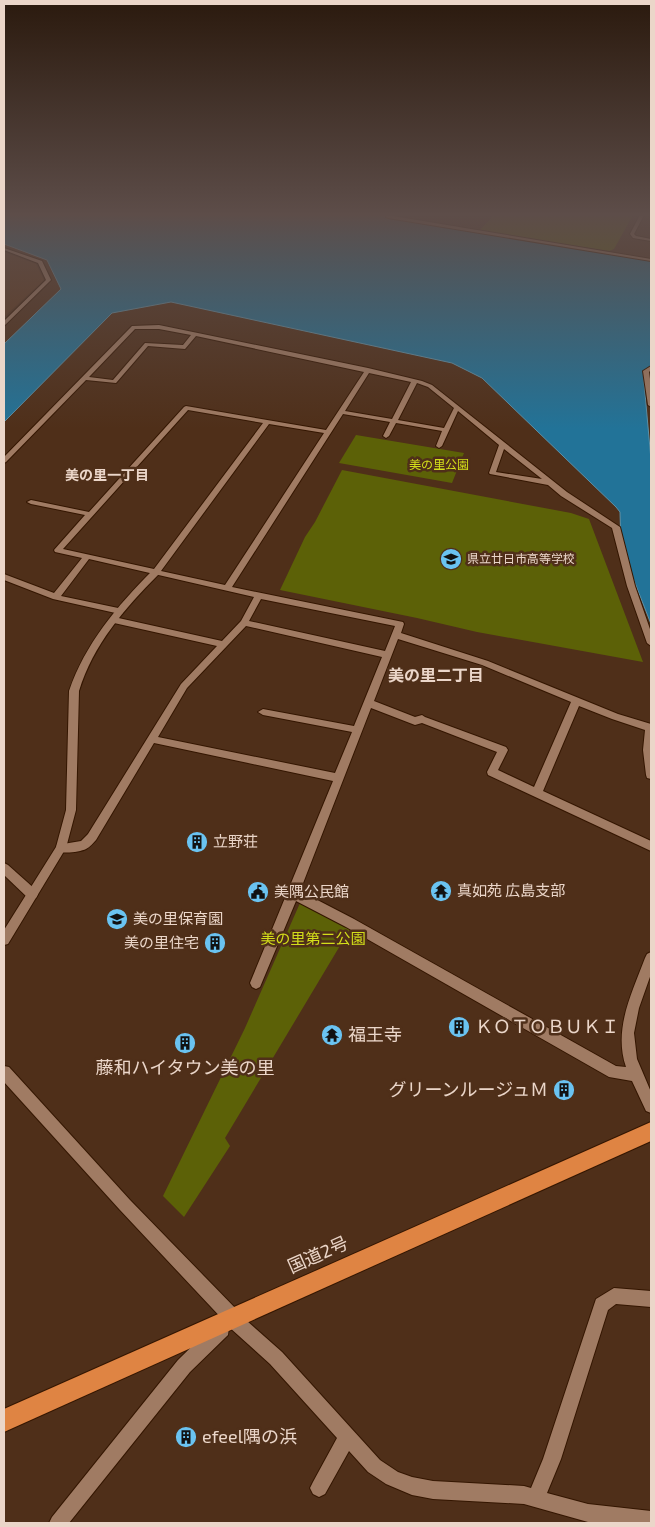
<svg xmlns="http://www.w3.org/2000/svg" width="655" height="1527" font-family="'Exo 2','Noto Sans JP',sans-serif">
	<rect width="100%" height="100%" fill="#4f2f19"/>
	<!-- built -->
	<path fill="#5e371c" d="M4 252 36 264 44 280 4 317Z"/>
	<!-- green -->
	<g fill="#5c6107">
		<path d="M494 215H633L614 249 609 251 479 231Z"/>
		<path d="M356 435 464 453 452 483 339 463Z"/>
		<path d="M342 470 571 513 589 519 643 662 477 632 417 618 280 590 305 537 315 522Z"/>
		<path d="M300 903 350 929 225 1138 230 1146 184 1217 163 1196 245 1028Z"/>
	</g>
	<!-- water -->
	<path fill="#227398" stroke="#5e91a7" d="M4 215H385L384 217 651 260V366L643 371 651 460V624L621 547 620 512 616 507 482 378 452 363 171 302 112 313 4 422V344L61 289 47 260 4 244Z"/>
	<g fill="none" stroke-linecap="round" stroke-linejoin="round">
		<!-- minor casing -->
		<g stroke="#341601" stroke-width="2">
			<g id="minor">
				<path d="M387 215 651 259V261L388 218 386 217Z"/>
				<path d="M4 248 42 261 51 280 4 326V321L46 280 38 263 4 250Z"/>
				<path d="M159 325 368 368 422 381 432 385 567 492 620 527 635 586 651 632V646L647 643 627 586 612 528 561 496 548 485 490 474 489 473 499 445 458 411 442 446 439 448 436 446 442 431 396 423 389 436 386 438 383 436 390 422 343 414 232 587 403 622 404 624 401 633 488 661 618 714 651 724V779L647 778 646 775 643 750 645 730 612 719 579 706 543 791 651 841V851L488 775 487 772 497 752 422 723 415 725 371 708 300 891 354 919 616 1066 626 1067C613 1029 632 993 645 958L647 954 651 952V974L639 1008 634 1033 637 1059 651 1092V1113L646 1111 632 1081 609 1077 346 927 296 901 260 987 256 989 252 987 250 983 333 781 154 743 96 840C93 843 90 847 86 849 80 852 64 854 57 851L56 848 57 845 81 841 88 834 181 684 217 646 114 623 111 622V618L114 617 222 641 241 621 254 597 89 559 61 596 123 609V613L120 614 53 599 4 580V574L54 593 82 558 55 552 54 550 85 515 31 504 27 502 31 500 89 512 184 407 186 406 326 430 364 372 196 336 185 349 148 346 116 383 86 380 6 462 4 463V457L132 326ZM135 329H159L191 335 183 345 145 343 113 380 89 377ZM369 373 411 382 392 419 345 411ZM417 383 428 387 454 408 444 428 398 420ZM188 410 263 423 154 569 63 549ZM269 424 324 433 225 585 161 571ZM504 449 542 479 496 472ZM261 599 395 626 385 651 249 621ZM246 626 382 657 354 726 263 709 258 712 263 715 352 732 335 773 158 737 187 688ZM398 639 482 665 571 702 534 787 498 770 508 750 506 747 425 717 422 715 415 717 374 701Z"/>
				<path d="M651 366V370L649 372 651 386V407L648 405 643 371Z"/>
				<path d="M4 863 8 865 36 890 38 894 36 898 32 899 28 898 4 875Z"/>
				<path d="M614 1288 651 1291V1307L616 1304 608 1310 561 1459 547 1493 588 1504 651 1511V1523L588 1522 524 1504 433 1499 412 1495 386 1484 368 1472 349 1451 325 1494 319 1497 313 1494 310 1488 313 1482 337 1438 270 1364 229 1327 228 1335 190 1372 69 1523H49L52 1517 178 1360 216 1323 222 1321 226 1323 224 1319 226 1313 232 1311 238 1313 282 1352 380 1460 398 1472 412 1477 433 1481 524 1486 531 1488 543 1459 594 1305 596 1299Z"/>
			</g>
		</g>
		<!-- tertiary casing -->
		<g stroke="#341601" stroke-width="2">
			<g id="tertiary">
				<path d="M640 215H644L634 234 636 236 651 239V241L633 238 630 234Z"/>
				<path d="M155 570 159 573 158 575C125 608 93 645 79 691L76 810 66 848 8 944 4 945V930L56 847 66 810 69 691C85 644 117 606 152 571Z"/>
				<path d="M4 1066 9 1067 130 1200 239 1312 241 1318 239 1324 233 1326 227 1324 120 1210 4 1082Z"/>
			</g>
		</g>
		<!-- trunk casing -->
		<g stroke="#341601" stroke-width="2">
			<path id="trunk" d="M651 1122V1141L4 1432V1409Z"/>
		</g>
		<!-- minor -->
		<use href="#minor" fill="#a07b63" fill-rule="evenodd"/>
		<!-- tertiary -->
		<use href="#tertiary" fill="#a07b63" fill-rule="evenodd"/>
		<!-- trunk -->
		<use href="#trunk" fill="#df8443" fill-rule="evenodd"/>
	</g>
	<!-- sky -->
	<linearGradient id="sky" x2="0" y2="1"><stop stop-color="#2b1a0e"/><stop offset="0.5" stop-color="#5d4d49"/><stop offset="1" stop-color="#5d4d49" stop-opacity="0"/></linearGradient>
	<rect width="655" height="429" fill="url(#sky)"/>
	<!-- icons -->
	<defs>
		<g id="school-disc" transform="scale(1.125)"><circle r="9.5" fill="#6ac3f1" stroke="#4f2f19"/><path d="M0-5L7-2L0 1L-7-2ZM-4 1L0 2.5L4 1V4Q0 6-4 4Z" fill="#111"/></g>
		<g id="building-disc" transform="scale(1.125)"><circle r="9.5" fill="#6ac3f1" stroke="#4f2f19"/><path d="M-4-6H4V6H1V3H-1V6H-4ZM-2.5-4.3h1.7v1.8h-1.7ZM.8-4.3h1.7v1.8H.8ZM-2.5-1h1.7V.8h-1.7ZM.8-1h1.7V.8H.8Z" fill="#111"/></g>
		<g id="temple-disc" transform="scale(1.125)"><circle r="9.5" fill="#6ac3f1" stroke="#4f2f19"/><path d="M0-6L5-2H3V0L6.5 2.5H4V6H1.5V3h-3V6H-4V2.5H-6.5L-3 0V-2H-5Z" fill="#111"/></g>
		<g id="civic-disc" transform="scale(1.125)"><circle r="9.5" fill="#6ac3f1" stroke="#4f2f19"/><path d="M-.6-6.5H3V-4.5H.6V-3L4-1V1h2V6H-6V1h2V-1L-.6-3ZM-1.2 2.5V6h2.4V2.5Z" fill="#111"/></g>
	</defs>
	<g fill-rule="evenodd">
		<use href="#school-disc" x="451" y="559"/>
		<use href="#building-disc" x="197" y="842"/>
		<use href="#temple-disc" x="441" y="891"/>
		<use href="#civic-disc" x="258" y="892"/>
		<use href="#school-disc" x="117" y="919"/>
		<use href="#building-disc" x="215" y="943"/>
		<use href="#building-disc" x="459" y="1027"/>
		<use href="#temple-disc" x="332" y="1035"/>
		<use href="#building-disc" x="185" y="1043"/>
		<use href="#building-disc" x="564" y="1090"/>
		<use href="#building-disc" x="186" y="1437"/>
	</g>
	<g text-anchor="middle" stroke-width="5" stroke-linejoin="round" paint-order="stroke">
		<!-- far-park labels -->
		<g font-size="12" fill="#d3de1a" stroke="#4f2f19">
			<text x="439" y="469">美の里公園</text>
		</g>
		<!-- far-poi labels -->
		<g font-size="12" fill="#ebd6c9" stroke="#4f2f19" text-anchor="start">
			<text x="467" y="563">県立廿日市高等学校</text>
		</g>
		<!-- far-neighbourhood labels -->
		<g font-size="14" font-weight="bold" fill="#ebd6c9" stroke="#4f2f19">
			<text x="107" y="480">美の里一丁目</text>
		</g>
		<!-- poi labels -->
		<g font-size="15" fill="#ebd6c9" stroke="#4f2f19" text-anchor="start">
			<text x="213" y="847">立野荘</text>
			<text x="457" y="896">真如苑 広島支部</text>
			<text x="274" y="897">美隅公民館</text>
			<text x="133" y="924">美の里保育園</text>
			<text x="199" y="948" text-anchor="end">美の里住宅</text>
		</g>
		<!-- park labels -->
		<g font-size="15" fill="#d3de1a" stroke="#4f2f19">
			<text x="313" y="944">美の里第二公園</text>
		</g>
		<!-- neighbourhood labels -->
		<g font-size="16" font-weight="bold" fill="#ebd6c9" stroke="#4f2f19">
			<text x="436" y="681">美の里二丁目</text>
		</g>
		<!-- near-poi labels -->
		<g font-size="18" fill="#ebd6c9" stroke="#4f2f19" text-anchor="start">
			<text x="475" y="1033">ＫＯＴＯＢＵＫＩ</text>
			<text x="348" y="1041">福王寺</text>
			<text x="185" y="1074" text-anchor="middle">藤和ハイタウン美の里</text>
			<text x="548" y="1096" text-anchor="end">グリーンルージュＭ</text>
			<text x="202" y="1443">efeel隅の浜</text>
		</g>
		<!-- near-street labels -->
		<g font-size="18" fill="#ebd6c9" stroke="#4f2f19">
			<text transform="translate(318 1255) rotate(-24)" y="6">国道2号</text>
		</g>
	</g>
	<!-- border -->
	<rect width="655" height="1527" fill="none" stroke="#ebd6c9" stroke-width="10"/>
</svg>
